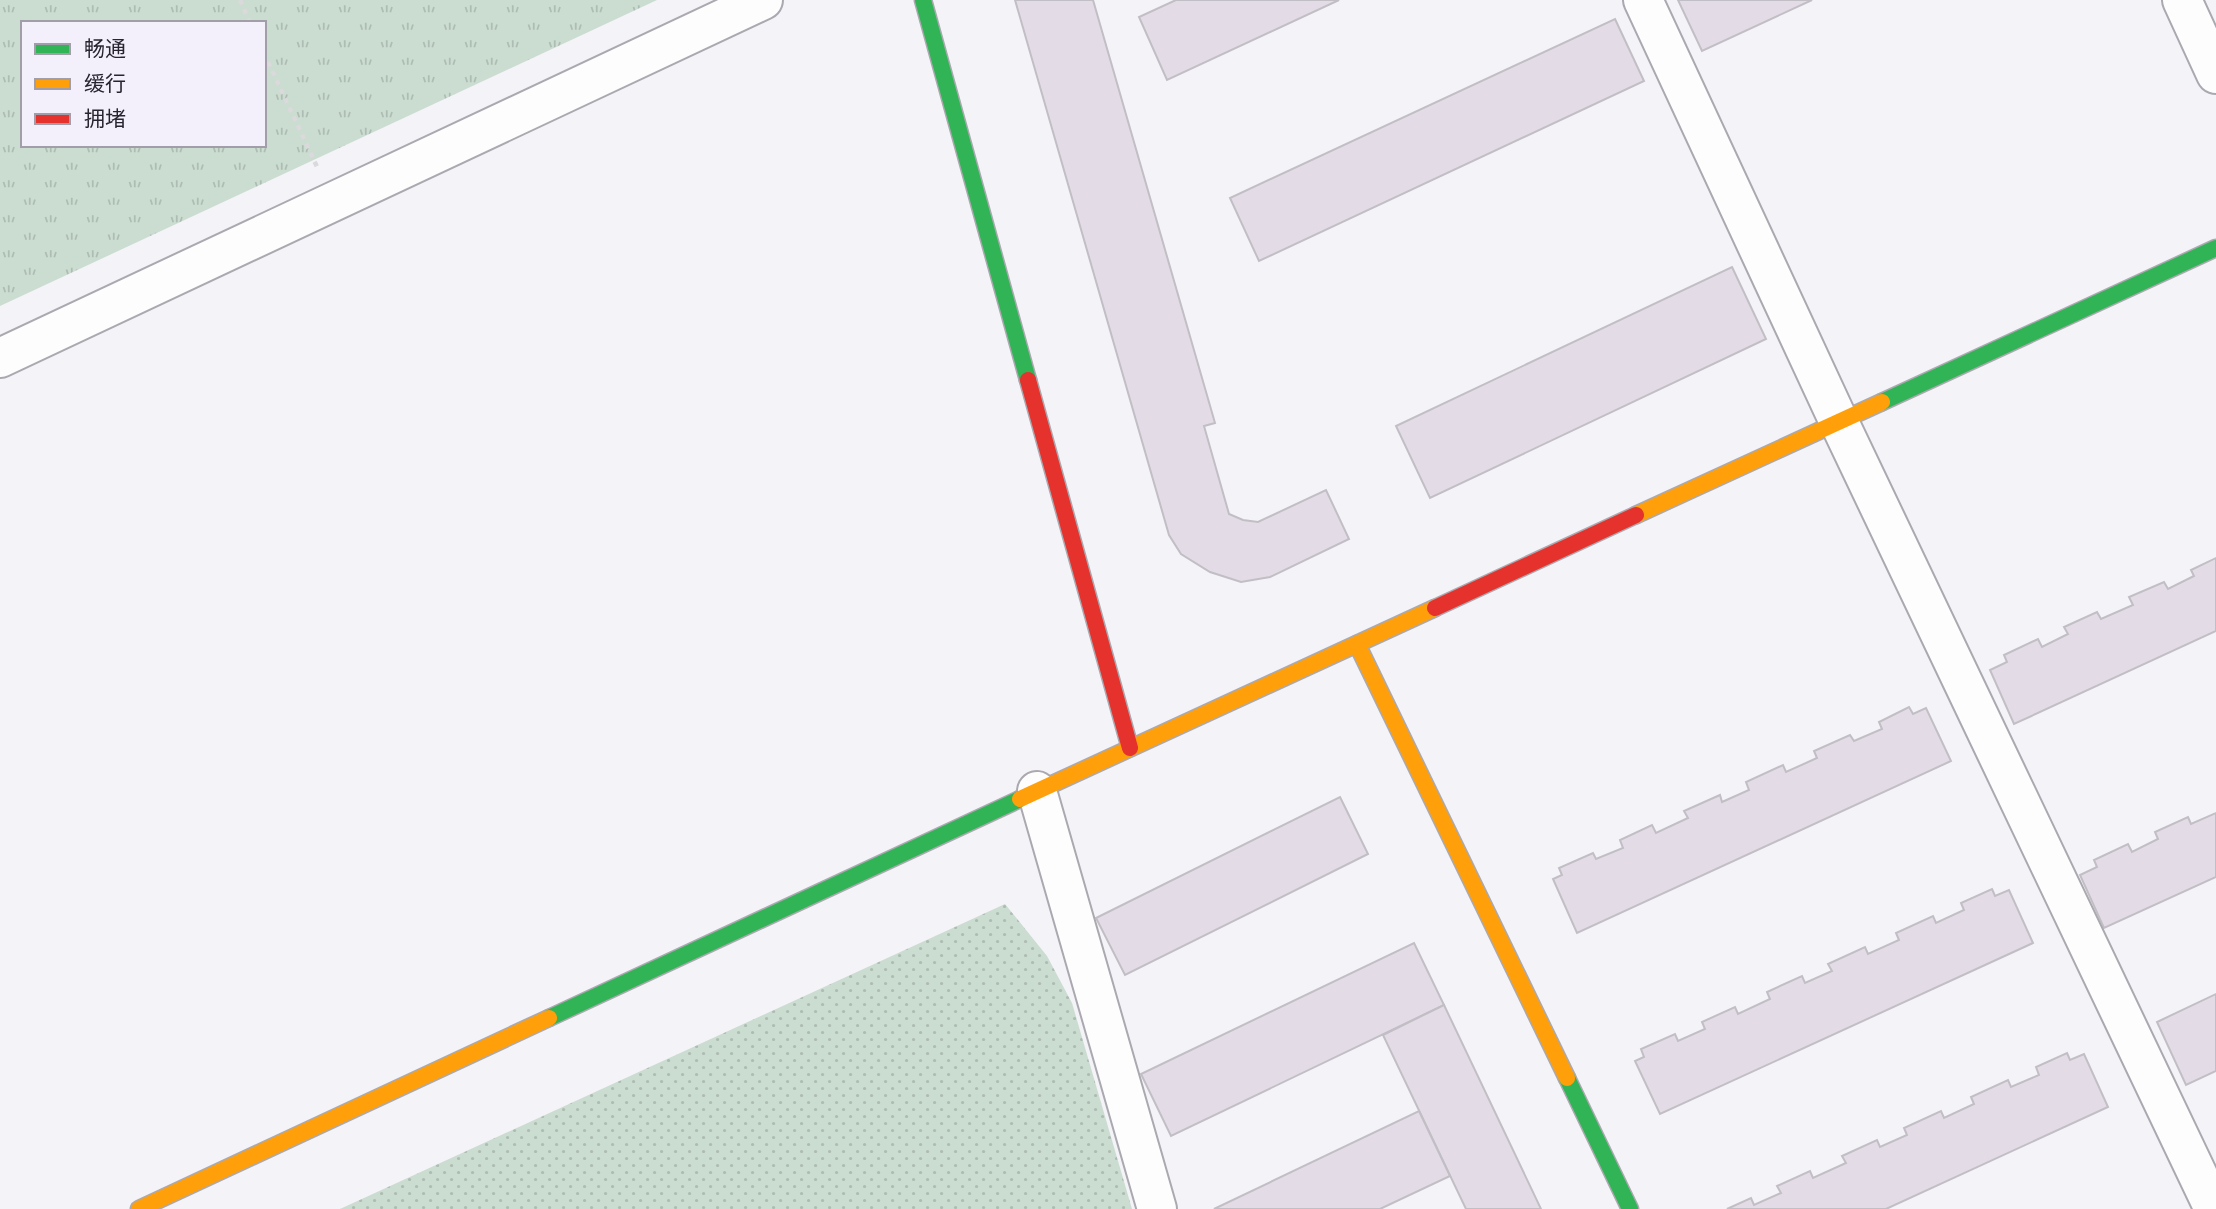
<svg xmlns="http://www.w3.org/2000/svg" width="2216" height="1209" font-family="Quicksand,'Noto Sans SC',sans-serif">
	<defs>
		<pattern id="grass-dots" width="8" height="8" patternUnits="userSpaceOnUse" patternTransform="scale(1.75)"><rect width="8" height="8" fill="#cbdcd0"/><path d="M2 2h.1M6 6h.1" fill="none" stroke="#aebdb3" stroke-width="1.8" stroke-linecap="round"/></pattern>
		<pattern id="park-tufts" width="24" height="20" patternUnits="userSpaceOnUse" patternTransform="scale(1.75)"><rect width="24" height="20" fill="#cbdcd0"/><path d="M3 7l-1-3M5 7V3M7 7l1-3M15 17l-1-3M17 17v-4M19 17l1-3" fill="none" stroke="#aebdb3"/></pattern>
	</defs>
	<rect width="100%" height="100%" fill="#f4f3f8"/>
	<!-- grass -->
	<path fill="url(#grass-dots)" d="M1005 904 1047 956 1072 1003 1132 1209H340Z"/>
	<!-- park -->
	<path fill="url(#park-tufts)" fill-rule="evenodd" d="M0 0H657L0 306ZM23 23H264V145H23Z"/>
	<!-- building -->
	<g fill="#e3dce7" stroke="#c2bec5" stroke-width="2">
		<path d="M1015 0H1093L1215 423 1204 426 1229 514 1243 520 1258 522 1326 490 1349 539 1270 577 1241 582 1210 572 1181 554 1169 535Z"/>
		<path d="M1176 0H1339L1167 80 1139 17Z"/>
		<path d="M1678 0H1812L1702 51Z"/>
		<path d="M1615 19 1644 81 1259 261 1230 198Z"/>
		<path d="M1732 267 1766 339 1430 498 1396 426Z"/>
		<path d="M2216 558V631L2014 724 1990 670 2007 662 2004 655 2038 639 2042 647 2068 634 2064 627 2097 612 2101 619 2133 605 2129 597 2164 582 2168 589 2194 576 2191 570Z"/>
		<path d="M1909 707 1913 714 1926 708 1951 761 1577 933 1553 879 1562 875 1559 868 1593 853 1596 859 1623 848 1620 840 1652 825 1656 833 1688 818 1684 811 1720 795 1722 802 1749 790 1746 782 1783 765 1786 772 1817 758 1814 751 1850 735 1854 741 1882 729 1879 722Z"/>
		<path d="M1340 797 1368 854 1125 975 1096 918Z"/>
		<path d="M2216 813V877L2104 928 2080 875 2097 867 2094 860 2128 844 2132 852 2158 839 2155 832 2188 817 2191 824Z"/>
		<path d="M1992 889 1995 896 2009 890 2033 943 1660 1114 1635 1061 1644 1057 1641 1049 1675 1034 1678 1041 1705 1029 1702 1022 1735 1007 1738 1014 1770 999 1767 992 1802 976 1805 983 1832 971 1828 964 1865 947 1868 954 1899 940 1896 933 1933 916 1936 923 1964 910 1961 903Z"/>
		<path d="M1414 943 1444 1005 1171 1136 1141 1074Z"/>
		<path d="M2216 994V1071L2186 1085 2157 1022Z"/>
		<path d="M1444 1005 1541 1209H1466L1383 1035Z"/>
		<path d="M2067 1053 2070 1060 2084 1054 2108 1107 1886 1209H1727L1751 1198 1754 1205 1781 1193 1777 1186 1810 1171 1813 1178 1846 1163 1842 1156 1877 1140 1880 1147 1907 1135 1904 1128 1941 1111 1944 1118 1974 1104 1971 1097 2008 1080 2011 1087 2039 1075 2036 1067Z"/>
		<path d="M1419 1111 1450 1176 1380 1209H1214Z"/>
	</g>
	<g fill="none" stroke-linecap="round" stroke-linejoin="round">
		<!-- street casing -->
		<g stroke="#aba9b0" stroke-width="42">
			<g id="street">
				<path d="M1643 0 1839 422 2214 1209"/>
				<path d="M2182 0 2216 74"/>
				<path d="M0 358 763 0"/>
				<path d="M1037 791 1157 1209"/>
			</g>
		</g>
		<!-- fast casing -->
		<g stroke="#aba9b0" stroke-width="19">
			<g id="fast">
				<path d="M923 0 1028 380"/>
				<path d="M1882 402 2216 248"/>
				<path d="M549 1018 1020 799"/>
				<path d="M1567 1078 1630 1209"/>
			</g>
		</g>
		<!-- slow casing -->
		<g stroke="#aba9b0" stroke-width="19">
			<g id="slow">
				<path d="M1636 515 1882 402"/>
				<path d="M1357 644 1567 1078"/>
				<path d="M1020 799 1435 608"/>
				<path d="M139 1209 549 1018"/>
			</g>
		</g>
		<!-- jam casing -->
		<g stroke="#aba9b0" stroke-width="19">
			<g id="jam">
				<path d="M1028 380 1130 748"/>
				<path d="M1435 608 1636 515"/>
			</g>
		</g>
		<!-- path -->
		<g stroke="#dad9db" stroke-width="4.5" stroke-dasharray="5 5" stroke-linecap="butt">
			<path d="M240 0 250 23"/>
			<path d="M264 53 318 169"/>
		</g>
		<!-- street -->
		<use href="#street" stroke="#fdfdfe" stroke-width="38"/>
		<!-- fast -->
		<use href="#fast" stroke="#30b455" stroke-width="16"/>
		<!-- slow -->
		<use href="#slow" stroke="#ff9f0a" stroke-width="16"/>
		<!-- jam -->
		<use href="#jam" stroke="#e5322d" stroke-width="16"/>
	</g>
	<!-- legend -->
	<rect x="21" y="21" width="245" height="126" fill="#f3f0fb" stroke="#a29ea9" stroke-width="2"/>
	<rect x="35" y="44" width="35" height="10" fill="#30b455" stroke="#a29ea9" stroke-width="2"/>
	<text x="84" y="56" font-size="21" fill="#28242f">畅通</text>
	<rect x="35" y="79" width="35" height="10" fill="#ff9f0a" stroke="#a29ea9" stroke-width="2"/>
	<text x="84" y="91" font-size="21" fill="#28242f">缓行</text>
	<rect x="35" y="114" width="35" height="10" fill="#e5322d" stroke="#a29ea9" stroke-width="2"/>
	<text x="84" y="126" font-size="21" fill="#28242f">拥堵</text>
</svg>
